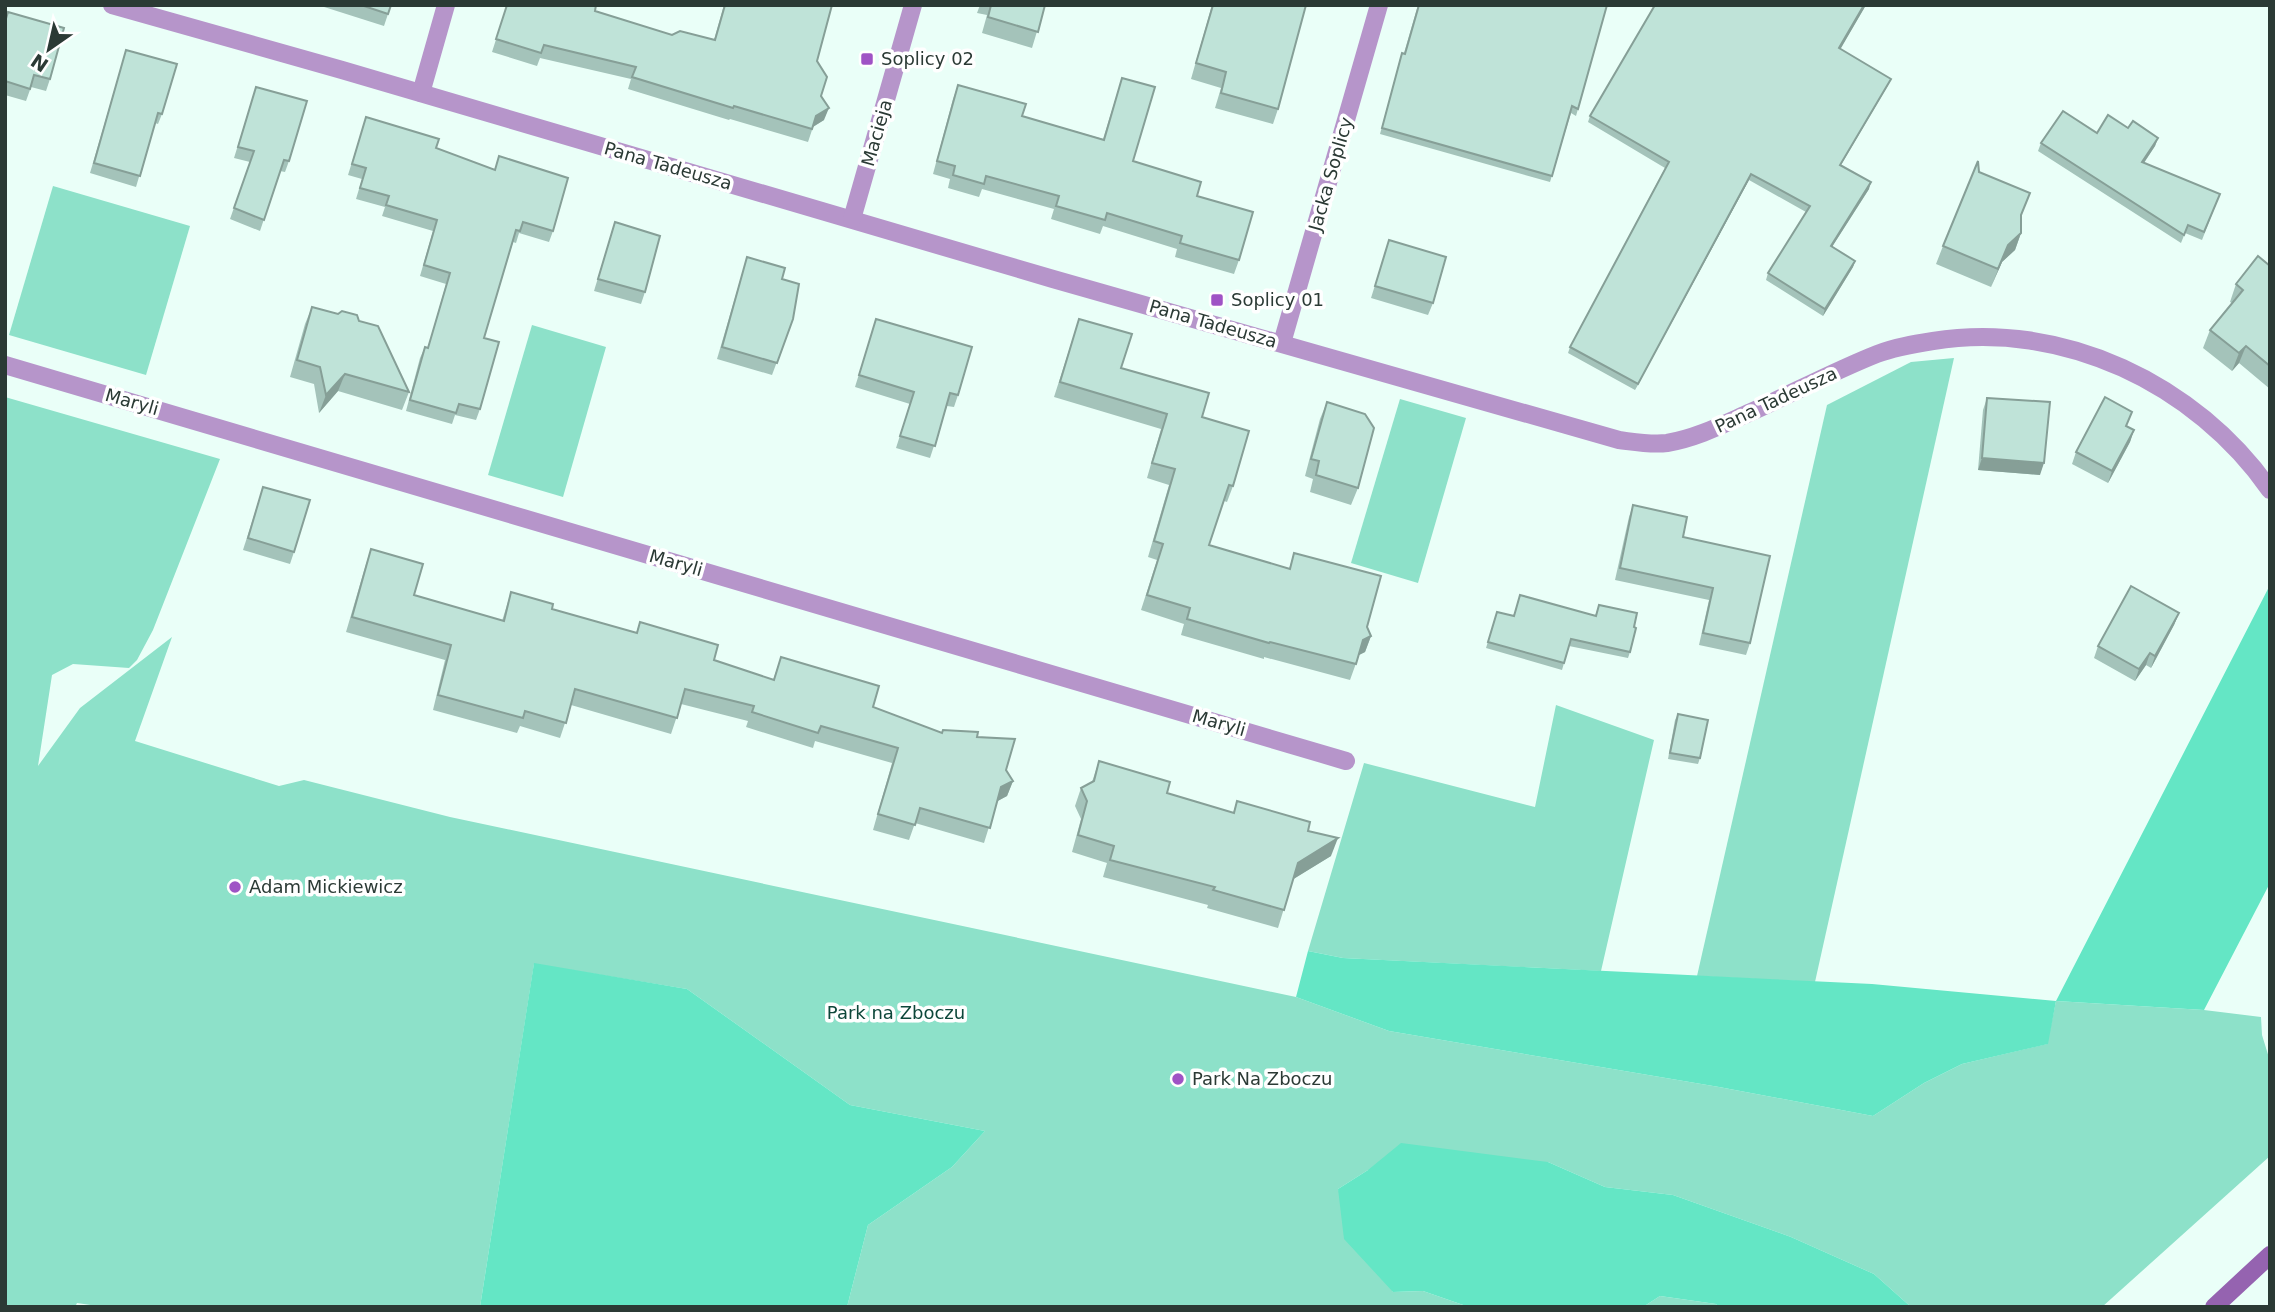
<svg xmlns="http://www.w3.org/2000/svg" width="2275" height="1312" font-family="'DejaVu Sans',sans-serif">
	<rect width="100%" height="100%" fill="#eafff8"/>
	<!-- green -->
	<g fill="#8de1c9">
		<path d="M53 186 190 226 146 375 9 335Z"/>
		<path d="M532 325 606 347 563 497 488 475Z"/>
		<path d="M1954 358 1815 982 1697 976 1827 405 1911 362Z"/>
		<path d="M5 397 220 459 153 630 137 660 129 668 73 664 52 675 38 766 80 708 172 637 135 741 279 786 304 780 450 817 1296 997 1389 1031 1719 1087 1873 1116 1924 1083 1962 1064 2047 1044 2056 1001 2204 1010 2261 1017 2262 1035 2270 1061V1156L2102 1307H1911L1874 1274 1791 1237 1673 1195 1605 1187 1548 1162 1368 1170 1338 1189 1393 1292 1423 1291 1469 1307H847L868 1225 952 1167 985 1131 850 1105 687 989 534 964 480 1307H104L77 1303 75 1307H5Z"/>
		<path d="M1400 399 1466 418 1418 583 1351 563Z"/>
		<path d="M1556 705 1654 740 1601 971 1343 958 1308 951 1364 763 1535 807Z"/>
		<path d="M1660 1296 1716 1304 1718 1307H1643Z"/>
	</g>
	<!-- forest -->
	<g fill="#64e6c5">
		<path d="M2270 585V883L2204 1010 2056 1001 2048 1044 1962 1064 1924 1083 1873 1116 1719 1087 1389 1031 1296 997 1308 951 1343 958 1872 984 2056 1001Z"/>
		<path d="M534 963 687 989 850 1105 985 1131 952 1167 868 1225 847 1307H480Z"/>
		<path d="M1401 1143 1548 1162 1605 1187 1673 1195 1791 1237 1874 1274 1911 1307H1718L1716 1304 1660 1296 1643 1307H1469L1423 1291 1393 1292 1344 1239 1338 1189 1368 1170Z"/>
	</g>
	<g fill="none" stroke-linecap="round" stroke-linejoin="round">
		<!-- minor -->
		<g stroke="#b695ca" stroke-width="18">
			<path d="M112 5 342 70 1053 279 1619 440C1635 442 1651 445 1667 443 1697 438 1724 424 1751 412 1793 393 1834 371 1877 354 1895 347 1914 344 1933 341 2063 320 2196 384 2270 490"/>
			<path d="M421 93 446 5"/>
			<path d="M852 219 913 5"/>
			<path d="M1282 343 1379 5"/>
			<path d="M5 365 1346 761"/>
		</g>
		<!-- secondary -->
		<path stroke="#9563b0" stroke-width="18" d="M2214 1307 2270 1255"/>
	</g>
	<!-- wall -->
	<g fill="#a4c3ba">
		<path d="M322 5H391L384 26 321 6Z"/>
		<path d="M507 5H596L595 11 672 35 714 40 724 5H832L817 61 824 120 813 127 808 142 730 119 729 120 628 89 631 79 540 58 537 66 492 52Z"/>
		<path d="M980 5H1045L1032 48 982 33 987 15 977 13Z"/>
		<path d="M1212 5H1306L1278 109 1273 124 1215 108 1221 88 1191 79Z"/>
		<path d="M1418 5 1578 109 1576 116 1571 113 1550 182 1380 134 1400 59 1402 53H1404Z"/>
		<path d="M1655 5H1866L1840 49 1888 85 1841 165 1869 189 1832 247 1855 261 1853 267 1823 316 1766 280 1768 273 1806 212 1749 180 1635 390 1568 353 1570 347 1665 168 1588 122 1590 116Z"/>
		<path d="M5 22 50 79 46 91 31 87 26 101 5 95Z"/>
		<path d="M126 50 162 114 158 124 155 123 136 187 90 173Z"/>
		<path d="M1122 78 1133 161 1197 196 1239 260 1234 274 1175 257 1177 249 1103 226 1100 234 1051 219 1054 209 982 189 979 197 948 188 950 179 933 174 953 99 958 85 1022 116 1103 139Z"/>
		<path d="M256 87 289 161 285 172 280 171 260 231 230 219 250 162 234 158Z"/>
		<path d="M366 117 436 148 553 231 549 242 519 233 516 243 513 242 484 338 480 409 476 420 455 415 452 424 406 411 420 358 425 347 428 348 446 284 420 276 433 231 382 216 385 207 356 199 362 179 348 175Z"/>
		<path d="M2128 128 2158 138 2155 146 2144 163 2220 194 2202 240 2185 233 2181 243 2038 151 2041 143Z"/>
		<path d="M1979 172 2021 217V233L2015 250 2002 262 1991 287 1936 264 1943 246Z"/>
		<path d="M615 222 645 292 641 304 594 291Z"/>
		<path d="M1389 240 1433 303 1428 315 1371 298Z"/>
		<path d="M747 257 793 319 772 375 717 359Z"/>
		<path d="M2270 266V389L2239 363 2232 371 2203 348 2210 330 2232 303 2230 302 2236 284Z"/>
		<path d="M312 307 359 321 409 392 402 410 338 391 319 413 314 384 290 377 305 324Z"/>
		<path d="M876 319 958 395 954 407 947 406 930 458 896 448 910 404 855 387Z"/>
		<path d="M1079 319 1121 368 1202 417 1233 486 1227 502 1224 501 1209 545 1289 569 1294 553 1367 627 1371 636 1365 652 1359 655 1350 680 1264 657V659L1181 635 1184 624 1141 610 1157 560 1148 557 1169 485 1147 478 1161 429 1054 397Z"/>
		<path d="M1987 398 2040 475 1978 470 1983 410Z"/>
		<path d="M1327 402 1358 488 1351 505 1310 492 1313 479 1305 476 1320 419Z"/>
		<path d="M2127 426 2134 430 2130 442 2108 483 2072 464 2076 452Z"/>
		<path d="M263 487 294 552 290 564 243 550Z"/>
		<path d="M1633 505 1683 537 1750 643 1746 655 1699 645 1709 600 1615 580 1629 517Z"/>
		<path d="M371 549 414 595 502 621 511 592 552 609 636 633 640 622 714 660 773 680 781 657 873 707 942 733 977 737 1006 770 1013 781 1007 796 997 801 984 843 915 823 909 840 873 830 892 763 815 741 813 748 746 727 748 721 681 704 671 734 571 705 560 738 520 726 517 733 433 710 445 660 346 632 366 564Z"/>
		<path d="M1520 595 1595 616 1599 605 1634 627 1630 652 1628 658 1569 646 1562 670 1486 648 1497 612 1514 616Z"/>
		<path d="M2179 613 2174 625 2151 668 2146 665 2135 681 2094 658 2098 646Z"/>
		<path d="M1678 714 1700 758 1698 764 1668 759 1675 720Z"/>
		<path d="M1099 761 1167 793 1233 813 1237 801 1308 831 1331 856 1293 879 1278 928 1207 908 1208 905 1103 877 1107 863 1072 852 1081 819 1075 806 1081 788 1092 782Z"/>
	</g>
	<!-- shaded-wall -->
	<g fill="#869f97">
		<path d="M1864 5H1866L1837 55 1839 48Z"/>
		<path d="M1891 79 1888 85 1837 171 1840 165Z"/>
		<path d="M829 108 824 120 811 128 816 116Z"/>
		<path d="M2158 138 2155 146 2139 170 2142 162Z"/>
		<path d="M1751 174 1749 180 1635 390 1638 384Z"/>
		<path d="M1871 182 1869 189 1828 253 1831 246Z"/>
		<path d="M2021 233 2015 250 2002 262 1991 287 2008 245Z"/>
		<path d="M1855 261 1853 267 1823 316 1825 309Z"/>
		<path d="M2246 346 2239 363 2232 371 2239 353Z"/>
		<path d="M345 374 338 391 319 413 326 395Z"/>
		<path d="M2134 430 2130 442 2108 483 2112 471Z"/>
		<path d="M1982 458 2044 463 2040 475 1978 470Z"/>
		<path d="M2179 613 2174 625 2151 668 2155 656Z"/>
		<path d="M1371 636 1365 652 1357 656 1363 640Z"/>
		<path d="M2150 653 2146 665 2135 681 2139 669Z"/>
		<path d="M1013 781 1007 796 996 802 1001 787Z"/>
		<path d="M1338 838 1331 856 1292 880 1298 863Z"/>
	</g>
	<!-- building -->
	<g fill="#bfe3d8" stroke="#869f97" stroke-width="2">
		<path d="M361 5H391L388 14Z"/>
		<path d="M507 5H596L595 11 672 35 680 31 715 40 725 5H832L817 61 827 77 821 96 829 108 816 116 812 129 734 106 733 108 632 77 636 67 544 45 541 53 496 39Z"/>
		<path d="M991 5H1045L1038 32 988 17Z"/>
		<path d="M1213 5H1306L1278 109 1221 93 1226 72 1196 63Z"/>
		<path d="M1419 5H1607L1578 109 1572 106 1552 176 1382 128 1402 53 1405 54Z"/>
		<path d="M1655 5H1864L1839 48 1891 79 1840 165 1871 182 1831 246 1855 261 1825 309 1768 273 1810 206 1751 174 1638 384 1570 347 1669 162 1590 116Z"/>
		<path d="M8 12 64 28 50 79 34 75 30 89 5 81V22Z"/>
		<path d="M126 50 177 64 162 114 158 113 140 176 94 163Z"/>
		<path d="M1122 78 1155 87 1133 161 1201 182 1197 196 1253 212 1239 260 1180 243 1182 236 1107 213 1105 220 1056 206 1059 196 986 176 984 184 953 175 955 166 937 161 958 85 1026 104 1022 116 1104 140Z"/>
		<path d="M256 87 307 101 289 161 284 160 264 220 234 208 254 151 238 147Z"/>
		<path d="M2063 111 2097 133 2108 115 2128 128 2133 121 2158 138 2142 162 2220 194 2204 232 2188 225 2184 235 2041 143Z"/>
		<path d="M366 117 439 139 436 148 495 170 499 156 568 178 553 231 523 222 520 231 516 230 484 338 499 342 480 409 459 404 456 413 410 400 425 347 428 348 450 273 424 265 437 220 386 205 389 196 360 188 366 168 352 164Z"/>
		<path d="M1978 161 1979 172 2030 193 2021 215V233L2008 245 1998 269 1943 246Z"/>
		<path d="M615 222 660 236 645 292 598 279Z"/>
		<path d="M1389 240 1446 257 1433 303 1375 286Z"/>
		<path d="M2258 256 2270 266V366L2246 346 2239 353 2210 330 2243 290 2236 284Z"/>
		<path d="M747 257 785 268 782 279 799 284 793 319 777 363 722 347Z"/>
		<path d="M312 307 338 314 342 311 357 315 359 321 378 326 409 392 345 374 326 395 320 367 297 360Z"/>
		<path d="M876 319 972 347 958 395 950 393 935 446 900 436 914 392 859 375Z"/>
		<path d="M1079 319 1132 334 1121 368 1209 393 1202 417 1249 431 1233 486 1229 485 1209 545 1290 569 1294 553 1381 576 1367 627 1371 636 1363 640 1356 664 1270 642 1269 643 1187 619 1190 608 1147 595 1163 544 1154 541 1175 469 1152 463 1167 414 1060 382Z"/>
		<path d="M2105 397 2132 412 2126 426 2134 430 2112 471 2076 452Z"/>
		<path d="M1987 398 2050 402 2044 463 1982 458Z"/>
		<path d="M1327 402 1365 414 1374 428 1358 488 1316 475 1319 461 1311 459Z"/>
		<path d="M263 487 310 500 294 552 248 538Z"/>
		<path d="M1633 505 1687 517 1683 537 1770 556 1750 643 1703 633 1713 588 1620 568Z"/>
		<path d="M371 549 423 564 414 595 504 621 511 592 553 604 552 609 637 633 640 622 718 645 714 660 774 680 781 657 879 686 873 707 942 733 943 730 978 732 977 737 1015 739 1006 770 1013 781 1001 787 990 828 920 808 915 825 878 814 898 748 821 726 818 733 752 712 754 706 685 689 677 718 575 689 566 723 525 711 523 718 438 695 451 645 352 617Z"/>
		<path d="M2131 586 2179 613 2155 656 2150 653 2139 669 2098 646Z"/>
		<path d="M1520 595 1596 616 1599 605 1637 613 1634 627 1636 628 1630 652 1571 639 1564 663 1488 642 1497 612 1514 616Z"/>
		<path d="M1678 714 1708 720 1700 758 1670 753Z"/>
		<path d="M1099 761 1170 782 1167 793 1234 813 1237 801 1310 822 1308 831 1338 838 1298 863 1284 910 1213 890 1215 887 1110 860 1114 846 1078 835 1087 801 1081 788 1094 781Z"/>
	</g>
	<!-- markers -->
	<g fill="#9f53c5" stroke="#fff" stroke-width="2.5">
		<rect x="860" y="52" width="14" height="14" rx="3.5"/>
		<rect x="1210" y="293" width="14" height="14" rx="3.5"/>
		<circle cx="235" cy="887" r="7"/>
		<circle cx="1178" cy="1079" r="7"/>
	</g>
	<g text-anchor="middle" stroke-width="7" stroke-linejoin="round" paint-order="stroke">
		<!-- poi labels -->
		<g font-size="18" fill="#2b3a35" stroke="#fff" text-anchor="start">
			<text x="881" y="65">Soplicy 02</text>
			<text x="1231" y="306">Soplicy 01</text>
			<text x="249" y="893">Adam Mickiewicz</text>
			<text x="1192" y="1085">Park Na Zboczu</text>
		</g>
		<!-- street labels -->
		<g font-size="18" fill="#2b3a35" stroke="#fff">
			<text transform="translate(877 133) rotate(-74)" y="6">Macieja</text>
			<text transform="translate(668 166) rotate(16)" y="6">Pana Tadeusza</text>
			<text transform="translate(1331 174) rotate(-74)" y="6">Jacka Soplicy</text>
			<text transform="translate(1213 324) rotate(16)" y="6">Pana Tadeusza</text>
			<text transform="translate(1776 400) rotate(-25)" y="6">Pana Tadeusza</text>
			<text transform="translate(132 402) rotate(16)" y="6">Maryli</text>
			<text transform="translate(676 563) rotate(16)" y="6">Maryli</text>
			<text transform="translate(1219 723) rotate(16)" y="6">Maryli</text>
		</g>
		<!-- park labels -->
		<g font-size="18" fill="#0d473a" stroke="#fff">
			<text x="896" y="1019">Park na Zboczu</text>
		</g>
	</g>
	<!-- border -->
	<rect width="2275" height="1312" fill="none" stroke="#2b3a35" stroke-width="14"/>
	<!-- north arrow -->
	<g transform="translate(49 49) rotate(214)" stroke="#ffffff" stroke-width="5" paint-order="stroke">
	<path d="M0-5L12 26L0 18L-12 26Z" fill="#2b3a35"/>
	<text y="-10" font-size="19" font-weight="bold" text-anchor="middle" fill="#2b3a35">N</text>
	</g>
</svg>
